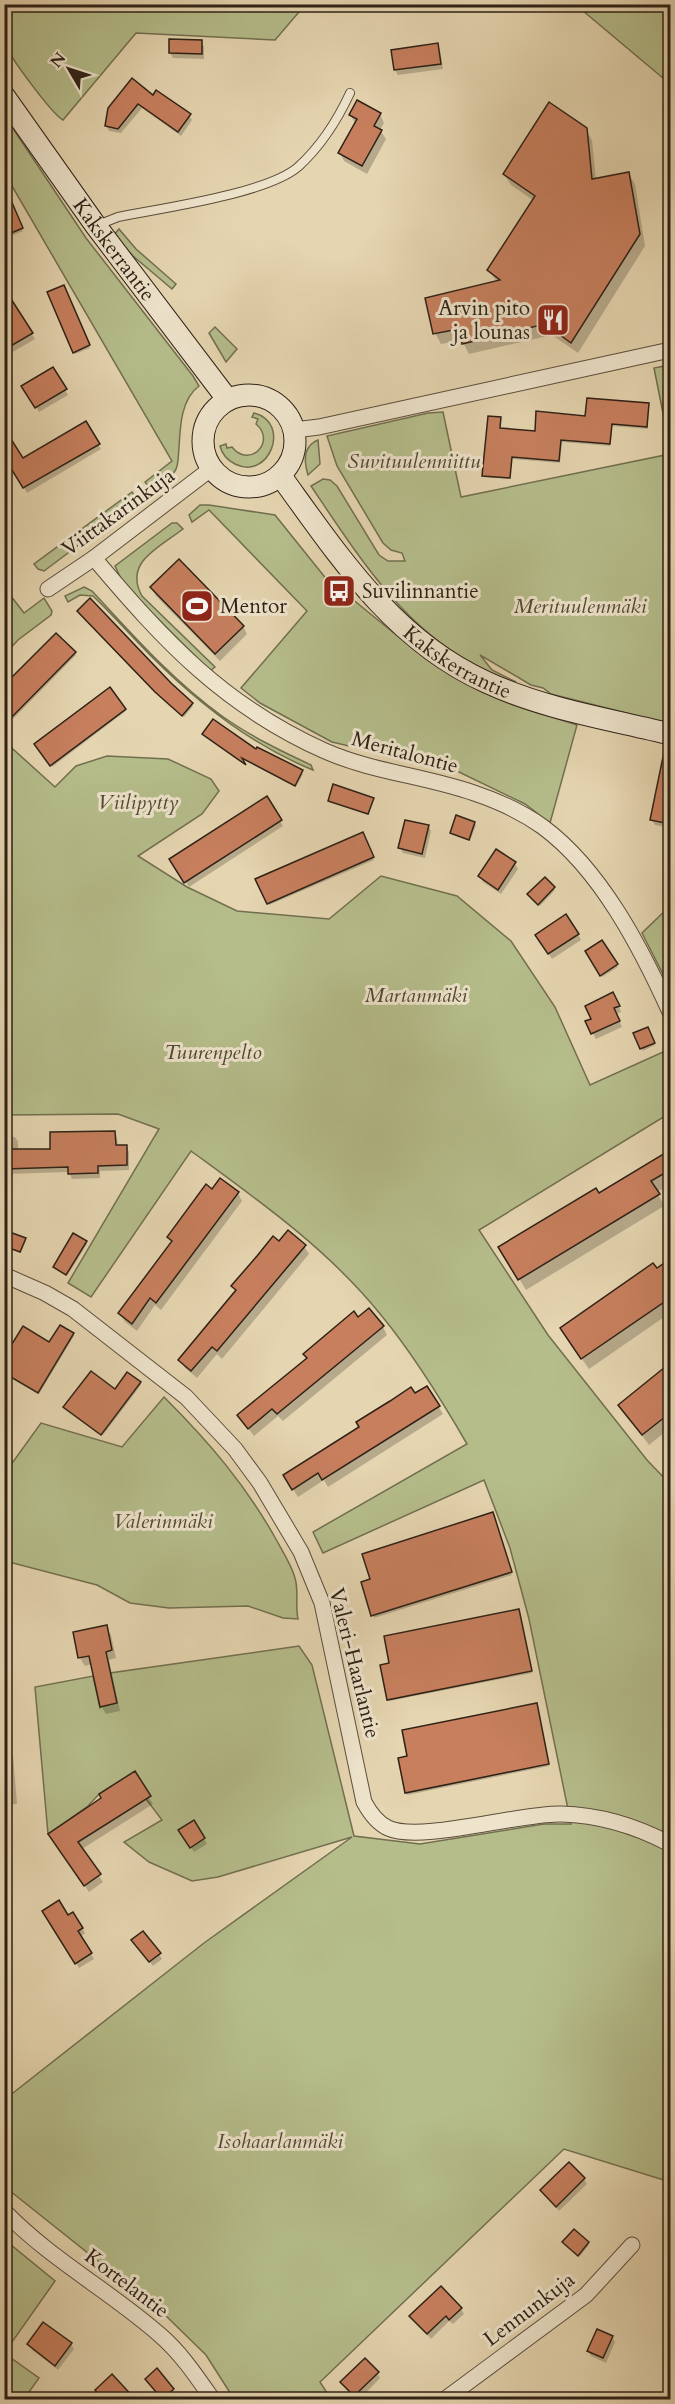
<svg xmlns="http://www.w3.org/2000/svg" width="675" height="2404" font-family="Cardo,serif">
	<rect width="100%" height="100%" fill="#e5d5b0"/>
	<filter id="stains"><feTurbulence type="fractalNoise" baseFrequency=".00333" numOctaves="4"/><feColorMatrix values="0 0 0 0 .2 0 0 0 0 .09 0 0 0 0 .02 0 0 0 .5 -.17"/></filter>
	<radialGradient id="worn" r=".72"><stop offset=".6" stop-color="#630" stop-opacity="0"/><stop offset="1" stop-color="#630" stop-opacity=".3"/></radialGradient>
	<!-- green -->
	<g fill="#b5bd8b" stroke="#716f50" stroke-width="1.5">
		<path d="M5 4H305V5L275 40 136 33 63 120C52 114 8 55 4 42 1 32 4 16 5 4Z"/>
		<path d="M576 5H670V84Z"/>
		<path d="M4 115 86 238 193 376 199 386C181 399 180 427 179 448 178 456 179 465 175 471 169 479 159 484 152 490L145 482 172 461 5 174Z"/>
		<path d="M119 229 136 249 176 284 172 289 133 256 114 235Z"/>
		<path d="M215 327 237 349 226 362 209 333Z"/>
		<path d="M670 365V448L654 368Z"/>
		<path d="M443 412 461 497 670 454V724L551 694 543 688 531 685 480 655 492 670 516 682C500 679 488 673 474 665 400 624 357 554 311 486L323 479 330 480 337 486 379 555 388 561H405L402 553 391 550 383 543 337 466 327 436 428 413Z"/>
		<path d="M254 413C292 423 269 481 235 464 227 460 222 454 220 446L226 444 227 448 232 447C249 469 277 442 256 424L258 419 252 417Z"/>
		<path d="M318 440 320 464 308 475C304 462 303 446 318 440Z"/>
		<path d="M132 492 137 500 136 502 44 571 38 569 34 564Z"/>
		<path d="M200 505H209L275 515 340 596 345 593C383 624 422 658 464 682 500 701 538 713 577 725L550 823 525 804 459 772 332 742 260 703 241 688 307 611 209 510 192 522 189 515Z"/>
		<path d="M172 523H177L183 529C160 547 123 562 142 596L215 667 210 671 124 585 115 566Z"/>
		<path d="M4 587 24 613 44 598 52 611 51 615 18 640 5 654Z"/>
		<path d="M84 587 92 591C133 635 173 681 222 716 250 736 281 751 311 765L313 770C251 745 198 703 151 656 131 636 113 615 93 596L80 595 68 602 65 596Z"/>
		<path d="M4 741 55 787 76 766 107 756 168 759 211 779 219 791 202 814 138 856 187 887 237 911 329 919 381 876 457 896 511 941 555 1007 590 1085 663 1052 670 1071V1113L479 1230 548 1335 647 1460 670 1484V2182L564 2149 320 2382 331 2399H234L206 2355 162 2312 5 2187 4 2100 204 1943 352 1837 218 1877 192 1881 149 1862 124 1842 162 1820 146 1799 150 1796 135 1772 99 1794 88 1806 48 1834 35 1687 93 1676 100 1707 110 1673 299 1646 312 1665 354 1836 420 1844 544 1824H571L529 1619 510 1548 484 1480 323 1553 313 1532 467 1444C441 1399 414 1355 381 1315 328 1249 258 1200 191 1151L91 1297 68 1283 159 1129 118 1114 5 1115Z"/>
		<path d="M670 906V988L642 933Z"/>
		<path d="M164 1397C209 1442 246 1485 277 1541 283 1552 292 1566 295 1578 299 1591 295 1606 298 1619L283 1618 248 1606 169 1608 130 1603 97 1585 5 1561V1473L41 1423 122 1447Z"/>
		<path d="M5 2240 55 2281 5 2352Z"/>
		<path d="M4 2353 39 2378 24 2399H5Z"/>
	</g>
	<!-- shadow -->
	<g fill="#0003">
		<path d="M382 4H404V5L384 8Z"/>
		<path d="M201 41 204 47V59L173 58 170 53Z"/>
		<path d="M437 45 440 50 443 69 398 75 395 70 393 51Z"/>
		<path d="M153 97 189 115 192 120 181 136 142 108 121 133 109 131 106 126 109 109Z"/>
		<path d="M380 114 384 123 380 130 386 139 367 174 344 161 340 153 356 124 350 115Z"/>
		<path d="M585 129 592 140 596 180 628 173 635 184 645 246 578 353 552 335 469 354 462 340 441 344 435 333 497 282 489 270 534 201 511 185 504 174Z"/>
		<path d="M10 201 23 231 9 237 4 226Z"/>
		<path d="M64 287 90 348 75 354 49 293Z"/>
		<path d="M19 313 35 339 4 357V322Z"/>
		<path d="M53 369 68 395 39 412 23 386Z"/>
		<path d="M648 405V429L612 426 610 446 562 442 560 463 512 459 510 479 484 477 483 475 500 418 501 429 536 432 586 417Z"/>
		<path d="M85 423 101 449 27 493 12 467Z"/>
		<path d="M152 587 243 626 247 634 220 661 156 596Z"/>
		<path d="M75 653 76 655 8 724 4 721Z"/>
		<path d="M170 684 193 706 184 717 158 694Z"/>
		<path d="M110 689 126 711 52 767 36 744Z"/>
		<path d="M204 734 256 752 303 774 296 787 240 758 244 764Z"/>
		<path d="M663 764 670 766V828L655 825 652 820Z"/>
		<path d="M266 798 283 826 189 887 171 859Z"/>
		<path d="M373 799 369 815 329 801Z"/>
		<path d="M474 823 476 825 470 841 451 833Z"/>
		<path d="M428 826 431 831 425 858 403 853 400 848Z"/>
		<path d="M362 834 374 860 269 905 257 880Z"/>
		<path d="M496 851 515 864 518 869 501 894 483 882 480 876Z"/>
		<path d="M545 879 555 890 540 906 530 896Z"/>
		<path d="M578 934 581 940 552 959 540 941Z"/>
		<path d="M602 942 618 967 602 977 587 952Z"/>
		<path d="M616 999 621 1012 616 1014 622 1027 596 1039 587 1022Z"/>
		<path d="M648 1029 655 1045 643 1051 635 1034Z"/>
		<path d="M114 1133 117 1138 118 1147 126 1146 129 1152V1170L100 1171V1178L72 1179 69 1172 4 1174V1136L15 1137 18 1142V1150L52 1151Z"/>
		<path d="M670 1152V1184L657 1192 664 1206 526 1290 500 1247 598 1195Z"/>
		<path d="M212 1191 238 1193 242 1201 161 1310 155 1305 137 1331 125 1322 120 1314 172 1243 169 1237Z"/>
		<path d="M4 1231 25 1239 26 1241 21 1253 4 1247Z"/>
		<path d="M86 1242 87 1244 67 1276 56 1269 54 1267Z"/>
		<path d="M279 1243 304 1246 309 1254 222 1359 217 1354 197 1378 185 1368 180 1360 236 1292 233 1287Z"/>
		<path d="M670 1261V1313L589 1369 568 1339Z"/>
		<path d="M358 1319 383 1327 387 1335 283 1421 278 1416 254 1436 239 1416Z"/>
		<path d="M73 1334 74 1336 39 1394 4 1373 50 1344Z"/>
		<path d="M670 1365V1428L649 1445 620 1406Z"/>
		<path d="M140 1383 141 1385 103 1435 65 1407Z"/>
		<path d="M427 1388 443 1414 328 1487 324 1480 298 1497 285 1476Z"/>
		<path d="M494 1516 512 1575 374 1618 362 1583Z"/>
		<path d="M519 1611 532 1673 389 1701 388 1699Z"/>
		<path d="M106 1627 111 1635 116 1658 109 1660 120 1711 106 1714 101 1706 92 1664 85 1666 80 1658 75 1634Z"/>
		<path d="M537 1705 549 1766 407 1795 400 1760Z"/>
		<path d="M4 1747H8L13 1755 17 1804 4 1805Z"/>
		<path d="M134 1774 153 1804 82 1849 103 1882 89 1892 54 1841Z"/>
		<path d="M194 1822 207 1844 194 1852 181 1831Z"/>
		<path d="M44 1911 67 1917 82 1928 85 1933 80 1937 94 1959 79 1968Z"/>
		<path d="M136 1945 159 1954 162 1959 153 1966Z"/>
		<path d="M584 2179 587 2184 559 2211 542 2190Z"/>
		<path d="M574 2231 589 2245 579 2257 565 2244Z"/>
		<path d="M461 2309 464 2314 453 2324 449 2321 431 2339 411 2316Z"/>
		<path d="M612 2337 615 2342 606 2363 591 2356 588 2351Z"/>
		<path d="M71 2344 74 2349 58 2370 32 2350 29 2345Z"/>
		<path d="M157 2370 176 2395 171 2400H162L150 2384Z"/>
		<path d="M377 2373 380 2378 359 2400 342 2382Z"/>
	</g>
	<!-- building -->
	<g fill="#c77f5e" stroke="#2d2116" stroke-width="1.5">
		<path d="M169 39 202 40V54L169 53Z"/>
		<path d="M438 43 441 64 394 70 391 50Z"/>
		<path d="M132 78 153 95 156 90 191 114 178 132 138 104 118 129 105 126 108 108Z"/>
		<path d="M357 100 381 113 374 126 382 130 362 166 338 153 357 119 349 115Z"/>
		<path d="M549 102 587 128 592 179 629 172 640 234 571 343 545 324 462 344 459 329 433 334 425 298 500 280 487 270 535 196 503 174Z"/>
		<path d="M4 184 23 228 4 236Z"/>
		<path d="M64 285 90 345 73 353 47 292Z"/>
		<path d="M4 288 33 333 4 350Z"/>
		<path d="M53 367 67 389 35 408 21 386Z"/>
		<path d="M587 398 649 403 647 427 612 424 610 444 561 440 559 461 512 457 510 478 482 476 488 416 501 417 500 428 535 431 536 411 585 416Z"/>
		<path d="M86 421 100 444 23 488 4 457V428L23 458Z"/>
		<path d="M179 559 244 626 215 654 150 587Z"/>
		<path d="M90 598 171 683 193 703 182 716 155 692 77 611Z"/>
		<path d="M56 633 76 652 4 725V685Z"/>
		<path d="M110 687 126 709 50 766 34 744Z"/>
		<path d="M213 719 256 749 257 747 303 770 295 786 242 758 246 765 202 734Z"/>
		<path d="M664 752 670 753V824L650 820Z"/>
		<path d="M333 784 374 798 368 814 328 801Z"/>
		<path d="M267 796 282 820 184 883 169 859Z"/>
		<path d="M456 815 475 822 469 840 450 833Z"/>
		<path d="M405 820 429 825 422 854 398 848Z"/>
		<path d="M363 832 374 857 267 904 255 879Z"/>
		<path d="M496 849 516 862 498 890 478 876Z"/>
		<path d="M545 877 555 887 538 905 527 894Z"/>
		<path d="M566 914 579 934 548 954 535 935Z"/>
		<path d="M602 940 618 964 600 976 585 951Z"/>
		<path d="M613 992 620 1006 614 1008 620 1021 591 1034 585 1021 591 1019 585 1006Z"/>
		<path d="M648 1027 655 1043 640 1049 633 1033Z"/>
		<path d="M115 1131 116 1145H127V1165L98 1166V1173L68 1174V1167L4 1169V1149H50V1132Z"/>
		<path d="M670 1150V1170L651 1181 660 1194 518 1280 498 1247 596 1188 599 1193Z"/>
		<path d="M220 1178 239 1192 156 1303 150 1298 132 1324 118 1313 172 1241 167 1237 206 1184 212 1189Z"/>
		<path d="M4 1230 26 1238 20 1252 4 1246Z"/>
		<path d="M288 1230 306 1245 217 1351 212 1347 191 1371 178 1360 236 1290 231 1286 257 1256 273 1236 279 1241Z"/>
		<path d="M73 1233 87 1241 66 1275 53 1267Z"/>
		<path d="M670 1259V1298L581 1359 560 1328 653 1263 657 1268Z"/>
		<path d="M369 1308 384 1326 277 1414 272 1409 248 1429 237 1415 307 1358 303 1354 354 1311 358 1317Z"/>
		<path d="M60 1325 74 1333 38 1393 4 1373V1357L23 1326 49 1342Z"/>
		<path d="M670 1363V1413L642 1435 618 1405Z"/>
		<path d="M91 1371 115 1389 127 1372 141 1382 101 1435 63 1407Z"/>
		<path d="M427 1386 440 1406 322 1480 318 1473 292 1490 283 1475 359 1427 356 1422 390 1401 411 1387 415 1393Z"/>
		<path d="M493 1512 512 1572 371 1616 361 1582 370 1579 362 1554Z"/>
		<path d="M519 1609 532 1671 387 1700 380 1665 389 1663 384 1636Z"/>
		<path d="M107 1625 112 1650 106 1652 117 1703 100 1707 89 1656 78 1658 73 1632Z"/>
		<path d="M537 1703 549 1764 405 1793 398 1758 407 1756 402 1730Z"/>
		<path d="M135 1771 151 1796 78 1842 101 1874 84 1886 48 1834 101 1798 99 1794Z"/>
		<path d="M194 1820 205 1838 190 1848 178 1830Z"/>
		<path d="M59 1900 68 1915 73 1912 83 1928 78 1931 92 1953 75 1964 42 1911Z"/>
		<path d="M143 1931 161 1953 149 1962 131 1940Z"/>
		<path d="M569 2162 585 2178 556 2207 540 2190Z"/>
		<path d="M574 2229 589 2242 578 2256 562 2242Z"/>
		<path d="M441 2286 462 2308 449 2320 446 2316 427 2334 409 2316Z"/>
		<path d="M43 2322 72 2343 55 2366 27 2344Z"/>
		<path d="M597 2329 613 2336 603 2358 587 2351Z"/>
		<path d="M365 2358 379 2372 354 2396 340 2382Z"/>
		<path d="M157 2368 174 2389 162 2399 145 2379Z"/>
		<path d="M112 2374 136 2400H103L95 2390Z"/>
	</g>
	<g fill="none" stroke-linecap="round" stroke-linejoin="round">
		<!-- lane casing -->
		<g stroke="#5b4e3c" stroke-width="10">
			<path id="lane" d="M98 225 118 217C162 208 266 194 298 167 320 147 338 119 350 93"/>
		</g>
		<!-- street casing -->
		<g stroke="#5b4e3c" stroke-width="17">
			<g id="street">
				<path d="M294 430 319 427 670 350"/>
				<path d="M94 558C164 641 224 706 325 751 373 772 425 776 474 793 498 801 522 812 543 827 601 870 641 948 670 1012"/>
				<path d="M48 589 94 558 212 468"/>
				<path d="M4 1275 45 1293 73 1309 186 1397 235 1449 260 1483 301 1552 322 1603 364 1802C370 1813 377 1823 388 1828 420 1843 519 1813 561 1814 601 1815 636 1826 670 1844"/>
				<path d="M4 2211C50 2259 110 2291 160 2335 181 2353 197 2377 213 2400"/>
				<path d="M444 2400 586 2295 632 2245"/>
			</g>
		</g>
		<!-- secondary casing -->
		<g stroke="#2d2116" stroke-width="23">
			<g id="secondary">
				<path id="s1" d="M4 96 96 226 228 400"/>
				<circle cx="249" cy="441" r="46"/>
				<path id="s2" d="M280 475C338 555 393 640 486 682 544 709 609 719 670 734"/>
			</g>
		</g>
		<!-- lane -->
		<use href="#lane" stroke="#eee4cc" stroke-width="8"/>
		<!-- street -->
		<use href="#street" stroke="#eee4cc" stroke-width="15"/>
		<!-- secondary -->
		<use href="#secondary" stroke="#eee4cc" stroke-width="21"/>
	</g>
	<!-- icons -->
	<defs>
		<g id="restaurant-square" transform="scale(1.725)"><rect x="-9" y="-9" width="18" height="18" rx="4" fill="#8f2418" stroke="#eee4cc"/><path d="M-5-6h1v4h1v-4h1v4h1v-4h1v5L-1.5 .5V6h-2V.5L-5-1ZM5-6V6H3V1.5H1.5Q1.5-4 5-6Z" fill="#fff"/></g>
		<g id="bus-square" transform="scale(1.725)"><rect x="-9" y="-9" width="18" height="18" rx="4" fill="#8f2418" stroke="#eee4cc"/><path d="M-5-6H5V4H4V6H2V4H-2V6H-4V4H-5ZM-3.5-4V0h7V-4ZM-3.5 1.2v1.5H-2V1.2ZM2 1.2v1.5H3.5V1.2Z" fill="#fff"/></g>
		<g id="stadium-square" transform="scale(1.725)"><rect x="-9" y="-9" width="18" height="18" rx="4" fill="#8f2418" stroke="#eee4cc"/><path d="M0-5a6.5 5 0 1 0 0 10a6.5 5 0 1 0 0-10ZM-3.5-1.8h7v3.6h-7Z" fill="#fff"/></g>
	</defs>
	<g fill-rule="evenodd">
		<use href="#restaurant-square" x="553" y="320"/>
		<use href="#bus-square" x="339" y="591"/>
		<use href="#stadium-square" x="197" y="606"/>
	</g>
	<g text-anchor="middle" stroke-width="6" stroke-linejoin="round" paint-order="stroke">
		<!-- street labels -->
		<g font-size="21" fill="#2d2116" stroke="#eee4cc">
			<text dy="7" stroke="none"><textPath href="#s1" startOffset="189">Kakskerrantie</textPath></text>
			<text transform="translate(118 512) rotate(-36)" y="7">Viittakarinkuja</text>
			<text dy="7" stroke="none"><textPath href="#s2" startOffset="261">Kakskerrantie</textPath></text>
			<text transform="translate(405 752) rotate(15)" y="7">Meritalontie</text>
			<text transform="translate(355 1663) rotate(76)" y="7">Valeri-Haarlantie</text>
			<text transform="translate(127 2283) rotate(37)" y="7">Kortelantie</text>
			<text transform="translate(529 2309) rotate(-37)" y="7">Lennunkuja</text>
		</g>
		<!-- poi labels -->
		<g font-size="21" fill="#2d2116" stroke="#eee4cc" text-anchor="start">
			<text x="530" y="315" text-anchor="end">Arvin pito<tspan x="530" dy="24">ja lounas</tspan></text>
			<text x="362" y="598">Suvilinnantie</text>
			<text x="220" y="613">Mentor</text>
		</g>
		<!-- park labels -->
		<g font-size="21" font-style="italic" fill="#4f4833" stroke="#eee4cc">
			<text x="414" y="468">Suvituulenniittu</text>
			<text x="580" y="613">Merituulenmäki</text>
			<text x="138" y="809">Viilipytty</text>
			<text x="416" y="1002">Martanmäki</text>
			<text x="213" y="1059">Tuurenpelto</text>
			<text x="163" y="1528">Valerinmäki</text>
			<text x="280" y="2148">Isohaarlanmäki</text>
		</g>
	</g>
	<!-- margin -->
	<rect width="675" height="2404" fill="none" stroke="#e5d5b0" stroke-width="24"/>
	<rect x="6" y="6" width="663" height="2392" fill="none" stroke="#2d2116" stroke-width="3"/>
	<rect x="12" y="12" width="651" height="2380" fill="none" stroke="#2d2116" stroke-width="1.5"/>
	<!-- north arrow -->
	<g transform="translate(69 69) rotate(309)" stroke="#eee4cc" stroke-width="4.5" paint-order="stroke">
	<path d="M0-4.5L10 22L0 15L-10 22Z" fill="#2d2116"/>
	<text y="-9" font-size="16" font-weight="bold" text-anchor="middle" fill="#2d2116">N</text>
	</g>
	<rect width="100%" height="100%" filter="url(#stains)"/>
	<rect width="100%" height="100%" fill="url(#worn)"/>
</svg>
